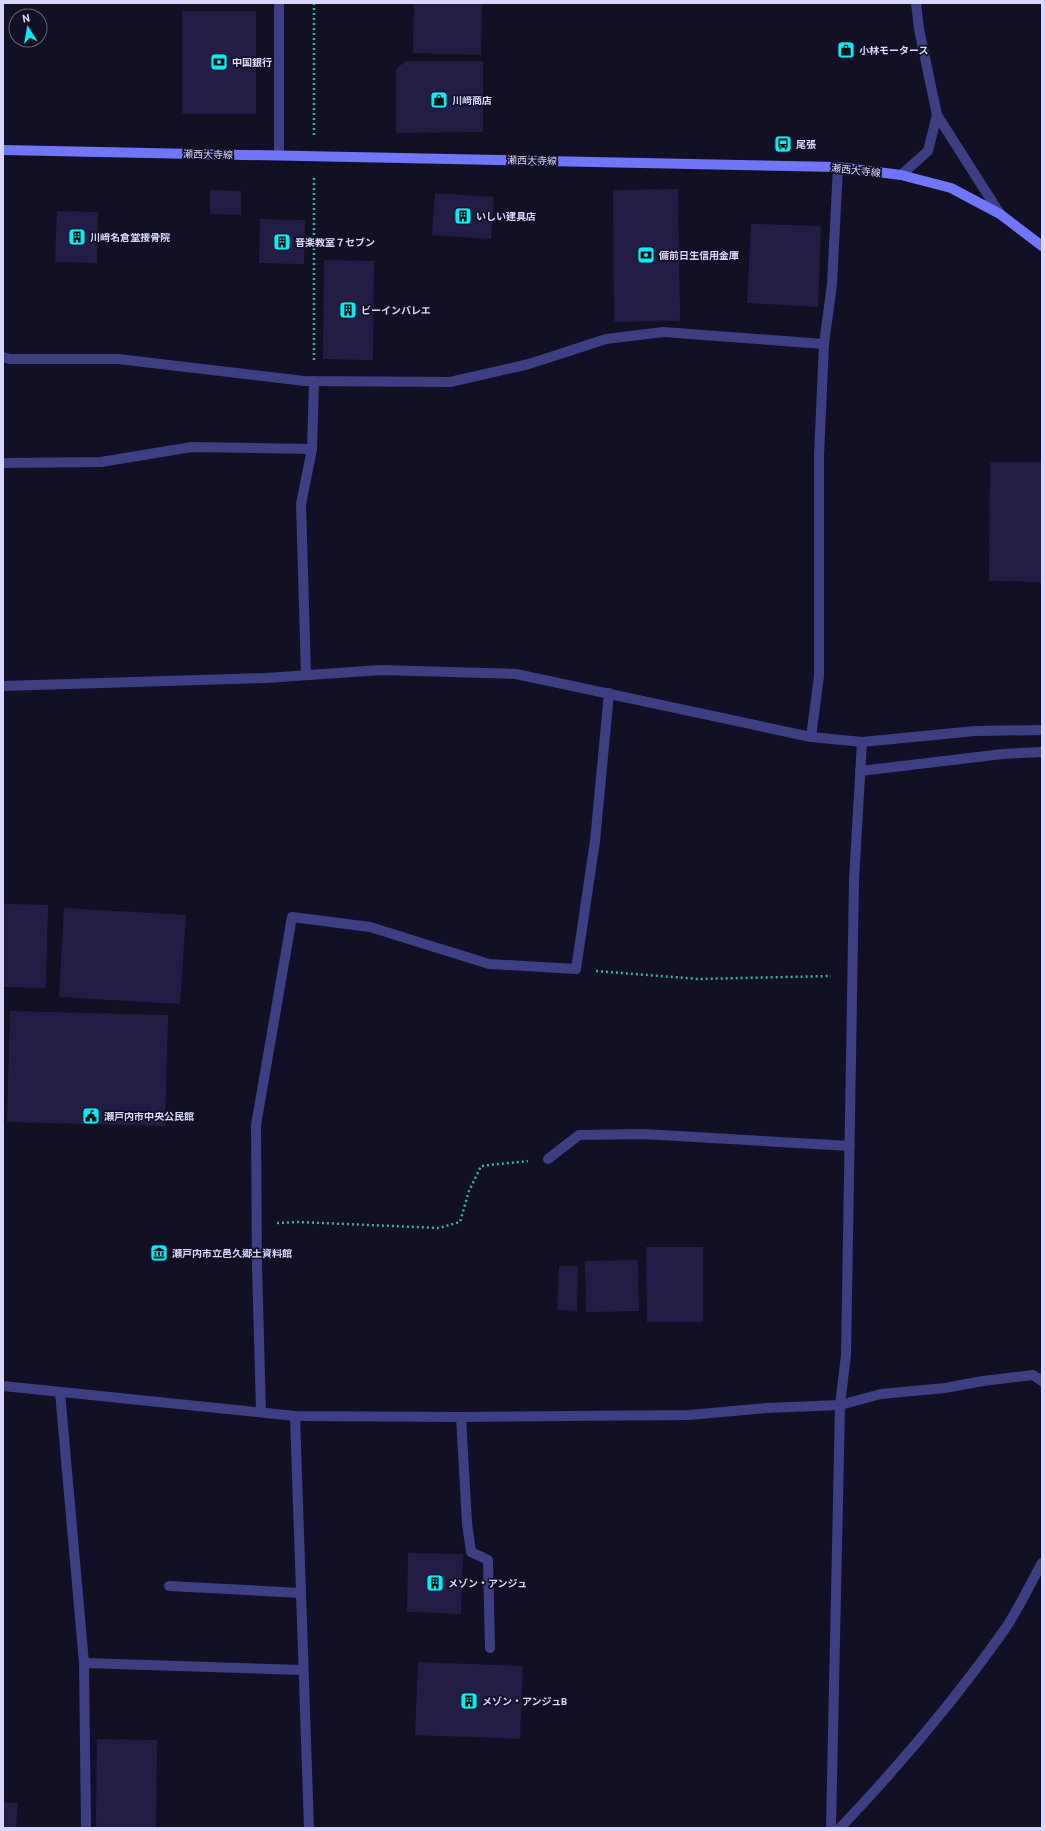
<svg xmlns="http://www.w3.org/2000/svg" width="1045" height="1831" font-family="Barlow,'Noto Sans JP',sans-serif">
	<rect width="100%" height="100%" fill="#121025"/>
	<!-- building -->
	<g fill="#231d45">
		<path d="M414 3H482L481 55 413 53Z"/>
		<rect x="182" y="11" width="74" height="103"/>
		<path d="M406 61H483V132L396 133V69Z"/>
		<path d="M678 189 680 321 614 322 613 190Z"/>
		<path d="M210 190 241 191V215L210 214Z"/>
		<path d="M435 193 494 197 491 239 432 235Z"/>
		<path d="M57 211 98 212 97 263 55 262Z"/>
		<path d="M260 219 305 220 304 264 259 263Z"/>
		<path d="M751 224 821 226 818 307 747 303Z"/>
		<path d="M324 260 374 261 373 360 323 359Z"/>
		<path d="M990 462H1042V582L989 581Z"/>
		<path d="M3 904 48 905 46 988 3 987Z"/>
		<path d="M64 908 186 915 180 1004 59 997Z"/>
		<path d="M10 1011 168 1015 165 1126 7 1122Z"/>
		<path d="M646 1247H703V1322H647Z"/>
		<path d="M638 1260 639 1311 586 1312 585 1261Z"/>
		<path d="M559 1266H578L577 1311 557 1310Z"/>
		<path d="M408 1553 463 1554 461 1614 407 1612Z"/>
		<path d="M418 1662 523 1666 520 1739 415 1735Z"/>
		<path d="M97 1739 157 1740 156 1828H96Z"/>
		<path d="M3 1802 18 1803 16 1828H3Z"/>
	</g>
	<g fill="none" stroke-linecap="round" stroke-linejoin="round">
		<!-- path -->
		<g stroke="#35b3a3" stroke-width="2.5" stroke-dasharray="2 3" stroke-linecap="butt">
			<path d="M314 3V135"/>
			<path d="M314 178V361"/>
			<path d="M596 971 699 979 831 976"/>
			<path d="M277 1223 298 1222 439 1228 460 1222 469 1191 481 1166 528 1161"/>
		</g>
		<!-- service -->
		<g stroke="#3d3f82" stroke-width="10">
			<path d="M279 3V155"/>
			<path d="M467 1523 471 1552 488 1560 490 1648"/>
		</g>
		<!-- minor -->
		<g stroke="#3d3f82" stroke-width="10">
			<path d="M916 3 919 29 937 115 1000 214"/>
			<path d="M901 175 928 151 937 115"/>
			<path d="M3 357 10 359H118L304 381 450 382 529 364 606 339 663 332 824 344"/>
			<path d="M3 463 101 462 192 447 312 449 314 381"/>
			<path d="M306 675 301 504 312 449"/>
			<path d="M3 686 266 678 381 670 516 674 811 737 862 742 975 731 1042 730"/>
			<path d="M811 737 819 676V455L824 344 832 284 838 167"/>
			<path d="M860 771 1003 754 1042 752"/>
			<path d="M548 1159 579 1135 643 1134 850 1146"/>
			<path d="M3 1386 295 1416 461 1417 689 1415 766 1408 840 1405 881 1394 945 1388 983 1381 1033 1375 1042 1381"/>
			<path d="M60 1392 84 1663 86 1828"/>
			<path d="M261 1412 257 1266 256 1125 292 917 370 927 489 964 576 969 595 841 609 693"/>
			<path d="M295 1416 309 1828"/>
			<path d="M461 1417 467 1523"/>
			<path d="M169 1586 301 1593"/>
			<path d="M84 1663 303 1670"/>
			<path d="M831 1828 840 1405 846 1355 854 880 862 742"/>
			<path d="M840 1828C899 1766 955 1700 1005 1629 1019 1608 1030 1584 1042 1563"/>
		</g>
		<!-- secondary -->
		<path stroke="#7176f9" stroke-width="10" d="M3 150 838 167 901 175 951 188 1000 214 1042 246"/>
	</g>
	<!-- icons -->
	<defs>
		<g id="shop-square" transform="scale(0.9)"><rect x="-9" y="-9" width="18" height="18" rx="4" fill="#0bebf4" stroke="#121025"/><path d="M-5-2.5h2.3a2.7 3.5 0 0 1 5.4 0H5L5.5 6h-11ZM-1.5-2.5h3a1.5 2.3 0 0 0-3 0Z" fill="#111"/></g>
		<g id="bank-square" transform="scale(0.9)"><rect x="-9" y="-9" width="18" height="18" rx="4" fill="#0bebf4" stroke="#121025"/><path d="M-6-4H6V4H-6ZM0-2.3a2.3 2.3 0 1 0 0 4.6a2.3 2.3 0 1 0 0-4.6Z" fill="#111"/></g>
		<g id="bus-square" transform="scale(0.9)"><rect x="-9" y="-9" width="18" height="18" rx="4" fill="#0bebf4" stroke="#121025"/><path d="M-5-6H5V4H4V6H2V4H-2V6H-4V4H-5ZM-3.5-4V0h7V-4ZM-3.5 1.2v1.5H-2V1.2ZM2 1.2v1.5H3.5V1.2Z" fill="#111"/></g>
		<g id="building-square" transform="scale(0.9)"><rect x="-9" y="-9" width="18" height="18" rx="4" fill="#0bebf4" stroke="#121025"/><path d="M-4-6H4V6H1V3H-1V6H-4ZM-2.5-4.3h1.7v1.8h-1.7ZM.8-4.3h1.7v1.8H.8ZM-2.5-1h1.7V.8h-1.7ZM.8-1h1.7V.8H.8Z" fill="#111"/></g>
		<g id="civic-square" transform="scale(0.9)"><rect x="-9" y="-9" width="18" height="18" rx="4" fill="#0bebf4" stroke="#121025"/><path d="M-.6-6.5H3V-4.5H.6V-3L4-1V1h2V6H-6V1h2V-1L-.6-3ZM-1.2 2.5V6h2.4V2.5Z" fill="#111"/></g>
		<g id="museum-square" transform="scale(0.9)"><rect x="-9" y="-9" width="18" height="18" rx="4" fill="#0bebf4" stroke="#121025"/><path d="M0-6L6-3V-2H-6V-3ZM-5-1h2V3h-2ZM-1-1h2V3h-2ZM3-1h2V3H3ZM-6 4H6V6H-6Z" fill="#111"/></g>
	</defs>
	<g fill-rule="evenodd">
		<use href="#shop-square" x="846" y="50"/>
		<use href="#bank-square" x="219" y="62"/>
		<use href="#shop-square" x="439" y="100"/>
		<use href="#bus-square" x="783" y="144"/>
		<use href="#building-square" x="463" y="216"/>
		<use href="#building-square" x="77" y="237"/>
		<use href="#building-square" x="282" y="242"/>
		<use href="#bank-square" x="646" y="255"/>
		<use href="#building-square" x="348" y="310"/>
		<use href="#civic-square" x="91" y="1116"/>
		<use href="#museum-square" x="159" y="1253"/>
		<use href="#building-square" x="435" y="1583"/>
		<use href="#building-square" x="469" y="1701"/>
	</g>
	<g text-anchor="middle" stroke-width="3.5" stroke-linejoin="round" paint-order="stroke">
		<!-- poi labels -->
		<g font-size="10" font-weight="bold" fill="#d8d6fd" stroke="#121025" text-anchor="start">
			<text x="859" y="54">小林モータース</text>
			<text x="232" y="66">中国銀行</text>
			<text x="452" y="104">川﨑商店</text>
			<text x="796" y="148">尾張</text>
			<text x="476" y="220">いしい建具店</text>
			<text x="90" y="241">川﨑名倉堂接骨院</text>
			<text x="295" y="246">音楽教室７セブン</text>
			<text x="659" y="259">備前日生信用金庫</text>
			<text x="361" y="314">ビーインバレエ</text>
			<text x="104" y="1120">瀬戸内市中央公民館</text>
			<text x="172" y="1257">瀬戸内市立邑久郷土資料館</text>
			<text x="448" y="1587">メゾン・アンジュ</text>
			<text x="482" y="1705">メゾン・アンジュB</text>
		</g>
		<!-- street labels -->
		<g font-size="10" fill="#d8d6fd" stroke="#121025">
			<text transform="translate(208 154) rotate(1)" y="4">瀬西大寺線</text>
			<text transform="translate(532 160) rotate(1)" y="4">瀬西大寺線</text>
			<text transform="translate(856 170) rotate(6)" y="4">瀬西大寺線</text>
		</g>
	</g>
	<!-- border -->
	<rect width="1045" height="1831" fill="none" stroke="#d8d6fd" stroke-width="8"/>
	<!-- north arrow -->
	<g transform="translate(28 28) rotate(349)"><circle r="19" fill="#121025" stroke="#615f7b"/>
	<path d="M0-3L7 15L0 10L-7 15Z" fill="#0bebf4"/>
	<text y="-6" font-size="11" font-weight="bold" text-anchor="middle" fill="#d8d6fd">N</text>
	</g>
</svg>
